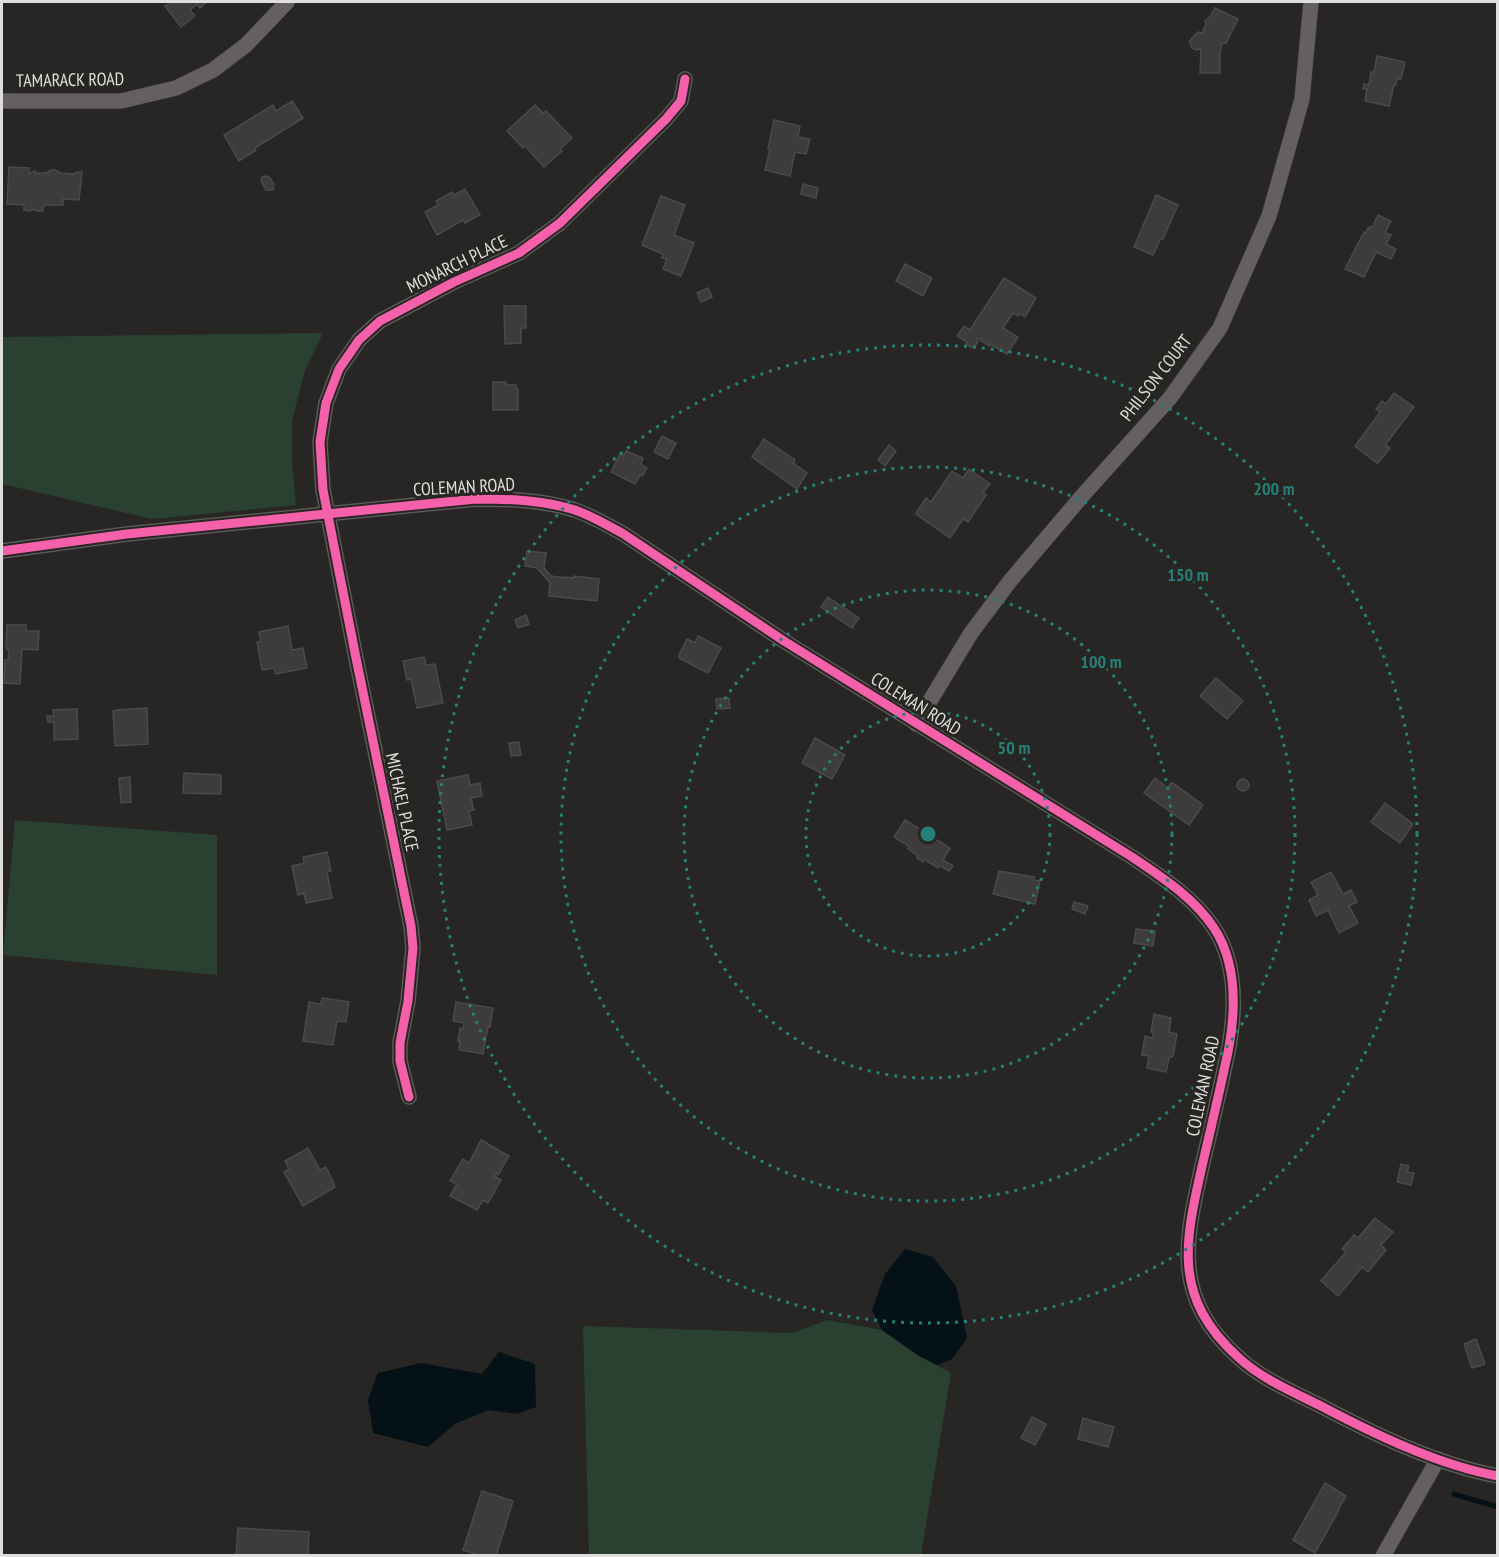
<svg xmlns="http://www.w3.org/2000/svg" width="1499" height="1557" font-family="'PT Sans Narrow',sans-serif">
	<rect width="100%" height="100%" fill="#272624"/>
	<!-- green -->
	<g fill="#2a4031">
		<path d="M323 333 305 370 292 421V463L296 505 152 519 2 484V337Z"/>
		<path d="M15 820 217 835V975L3 955Z"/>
		<path d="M827 1320 882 1330 919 1356 951 1373 921 1555H589L583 1326 792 1333Z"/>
	</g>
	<!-- water -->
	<g fill="#041218">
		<path d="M905 1249 933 1257 956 1286 967 1338 952 1359 937 1365 919 1356 882 1330 872 1310 885 1274Z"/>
		<path d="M499 1352 535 1364 536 1407 517 1414 488 1410 455 1424 428 1447 373 1433 368 1400 378 1373 421 1363 482 1374Z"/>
	</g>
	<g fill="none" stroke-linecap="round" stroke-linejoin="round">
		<!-- stream -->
		<path stroke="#041218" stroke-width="5" d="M1454 1494 1498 1507"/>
	</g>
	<!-- building -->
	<g fill="#3d3c3a" stroke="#4b4a49" stroke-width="1.5">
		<path d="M171 2H207L200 8 197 4 190 10 195 16 181 27 165 6Z"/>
		<path d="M1215 8 1238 19 1226 43H1222L1220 53V73H1200L1201 49 1196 50 1192 48 1189 42 1192 38 1198 32 1202 33 1206 24 1205 21 1210 17Z"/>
		<path d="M1377 56 1405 62 1401 79H1397L1396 85H1394L1389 106 1365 101 1367 89H1363L1364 84 1369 85 1371 72H1374Z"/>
		<path d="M292 101 303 118 255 148 256 150 239 161 224 135 273 105 276 111Z"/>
		<path d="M535 105 543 113 546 111 572 138 560 149 562 151 544 167 525 146 523 148 507 131Z"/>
		<path d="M774 120 800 126 798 137 810 139 806 154 795 152 790 176 765 170 770 150 768 149Z"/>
		<path d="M9 167 29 168V174L35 171V173H46L51 170H55L61 173 73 174 77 172H82L79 200 63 199V205H44L43 211H36L34 209 30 211 24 210V205L7 204Z"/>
		<path d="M265 176 269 177 274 184 273 190H266L261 181 262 177Z"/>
		<path d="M803 184 818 188 816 198 801 194Z"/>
		<path d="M465 189 480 215 465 223 463 220 437 235 425 212 438 205 436 201 452 192 454 195Z"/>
		<path d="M1156 195 1178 205 1163 239 1161 238 1153 255 1134 247Z"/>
		<path d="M661 196 685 205 674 235 694 243 681 276 663 269 667 259 662 258 663 254 642 245Z"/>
		<path d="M1378 215 1391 221 1385 233 1391 235 1386 244 1396 249 1391 259 1376 252 1364 277 1345 269 1364 232 1366 233 1368 228 1373 226Z"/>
		<path d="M905 264 932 278 923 296 896 281Z"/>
		<path d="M1004 278 1036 298 1025 317 1019 313 1018 316 1013 313 1003 328 1018 337 1007 354 990 344 989 346 977 338 976 340 978 342 975 346 971 347 966 344 967 342 957 336 964 326 970 330Z"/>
		<path d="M708 288 712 297 701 302 697 293Z"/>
		<path d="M504 306H526V328H521V343L505 344Z"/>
		<path d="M493 382H506V385H516V389H518V410H493Z"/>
		<path d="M1394 393 1414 407 1385 445 1390 448 1379 462 1377 463 1355 446 1380 412 1376 409 1382 401 1386 404Z"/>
		<path d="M662 436 676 443 668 459 654 452Z"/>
		<path d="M764 439 795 460 793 463 807 473 797 489 752 457Z"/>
		<path d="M889 445 896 451 885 466 878 460Z"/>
		<path d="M626 451 643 458 641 464 647 468 642 476 640 475 635 484 611 472 620 454 624 456Z"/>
		<path d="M969 469 990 484 983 493 986 495 968 522 963 519 950 538 916 514V513L926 498 931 502 952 471 963 478Z"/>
		<path d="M527 551 546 553 544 568 551 576 566 578 565 577 574 578V576L599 579 597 601 549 596 550 583 537 568 525 566Z"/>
		<path d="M828 597 859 618 852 628 821 607Z"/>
		<path d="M526 615 529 624 518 628 515 620Z"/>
		<path d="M7 625H26V631H39L38 650 22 649 20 684 4 683 5 660H8L9 651 6 648Z"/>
		<path d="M288 626 292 650 303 648 307 668 276 674 274 668 262 670 257 642 261 641 259 632Z"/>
		<path d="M698 636 721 648 708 673 679 658V655L687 639 695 643Z"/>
		<path d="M424 657 426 665 435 664 443 703 417 708 411 679 407 680 403 661Z"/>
		<path d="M1216 678 1243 701 1227 719 1200 696Z"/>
		<path d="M729 698 730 708 717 709 716 699Z"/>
		<path d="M147 708 148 744 115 746 113 711 116 710Z"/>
		<path d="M77 709 78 739 54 740V722H48L47 716H54L53 710Z"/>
		<path d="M815 738 845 755 832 779 802 763Z"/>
		<path d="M519 742 521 755 511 756 509 743Z"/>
		<path d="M184 773 221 775V794L183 793Z"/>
		<path d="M468 775 470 785 480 783 482 796 471 798 474 810 469 811 472 825 447 830 437 781Z"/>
		<path d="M130 777 131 802 121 803 119 778Z"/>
		<path d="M1155 778 1168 788 1171 783 1174 784 1203 805 1189 825 1144 793Z"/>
		<circle cx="1243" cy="785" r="6"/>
		<path d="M1385 803 1413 824 1400 843 1371 822Z"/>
		<path d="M905 820 950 848 943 860 953 866 949 871 939 865 938 868 924 859 923 862 917 858 918 856 908 849 909 846 894 837Z"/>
		<path d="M327 852 331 871 327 872 332 898 306 903 304 893 298 895 292 866 304 863 303 857Z"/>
		<path d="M999 871 1034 877V880L1040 881 1035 904 993 894Z"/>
		<path d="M1331 872 1343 894 1351 890 1357 902 1349 906 1358 923 1339 933 1328 910 1316 916 1309 900 1318 895 1311 882Z"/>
		<path d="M1074 902 1088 906 1085 914 1072 909Z"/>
		<path d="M1136 929 1155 931 1153 946 1134 943Z"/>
		<path d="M322 998 349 1002 346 1022 337 1021 333 1045 303 1041 309 1002 321 1004Z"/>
		<path d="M456 1002 493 1008 490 1027H488L483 1054 459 1050 460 1041H458L460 1028 463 1029 464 1023 453 1021Z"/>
		<path d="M1154 1014 1171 1018 1169 1032 1177 1034 1173 1056 1169 1058 1166 1072 1147 1068 1149 1056 1142 1055 1145 1036 1152 1038 1154 1032H1151Z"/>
		<path d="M481 1140 509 1156 498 1175 496 1173 494 1176 501 1180 488 1203 483 1200 477 1210 450 1196 457 1184 450 1181 463 1159 469 1163Z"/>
		<path d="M308 1148 320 1170 326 1167 335 1187 303 1206 284 1172 289 1169 285 1161Z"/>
		<path d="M1401 1164 1409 1166 1407 1172 1414 1173 1411 1185 1397 1182Z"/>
		<path d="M1375 1218 1393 1232 1381 1245 1386 1250 1368 1272 1362 1267 1338 1296 1321 1281 1346 1252 1342 1249 1354 1235 1358 1238Z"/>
		<path d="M1476 1339 1485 1364 1472 1368 1464 1344Z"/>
		<path d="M1032 1417 1046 1424 1035 1445 1021 1438Z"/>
		<path d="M1083 1418 1114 1427 1108 1447 1078 1439Z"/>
		<path d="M1325 1483 1346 1496 1338 1510H1339L1315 1553 1293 1540Z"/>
		<path d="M482 1491 513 1501 496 1556H481L463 1550Z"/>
		<path d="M238 1528 309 1532 308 1556H236Z"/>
	</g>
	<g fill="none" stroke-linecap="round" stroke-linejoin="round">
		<!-- street casing -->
		<g stroke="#444342" stroke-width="16">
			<g id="street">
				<path d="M2 101H121L176 88 213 70 246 45 287 2"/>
				<path d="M2 551 127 534 476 499C510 499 543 500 575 510 592 516 607 525 622 533L784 641 1132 857C1163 878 1193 897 1214 928 1237 963 1236 1007 1229 1047 1221 1085 1212 1124 1203 1162 1185 1241 1171 1297 1239 1358 1262 1379 1293 1392 1321 1406 1374 1434 1438 1465 1498 1476"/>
				<path d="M916 724 971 633 1010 581 1083 495 1170 398 1220 328 1269 216 1302 99 1311 2"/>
				<path d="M409 1097 400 1061V1043L408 1001 413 948 411 926 356 658 323 490 320 442 326 403 339 369 359 340 380 321 454 282 519 253 560 223 666 119 681 101 685 79"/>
				<path d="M1383 1556 1438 1459"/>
			</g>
		</g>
		<!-- street -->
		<use href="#street" stroke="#645f60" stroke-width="15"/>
		<!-- cycleway casing -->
		<g stroke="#282623" stroke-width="13">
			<g id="cycleway">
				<path d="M2 551 127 534 476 499C510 499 543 500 575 510 592 516 607 525 622 533L784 641 1132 857C1163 878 1193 897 1214 928 1237 963 1236 1007 1229 1047 1221 1085 1212 1124 1203 1162 1185 1241 1171 1297 1239 1358 1262 1379 1293 1392 1321 1406 1374 1434 1438 1465 1498 1476"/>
				<path d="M409 1097 400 1061V1043L408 1001 413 948 411 926 356 658 323 490 320 442 326 403 339 369 359 340 380 321 454 282 519 253 560 223 666 119 681 101 685 79"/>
			</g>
		</g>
		<!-- cycleway -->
		<use href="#cycleway" stroke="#f560ab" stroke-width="9"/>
	</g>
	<!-- distance rings -->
	<g fill="none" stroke="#248079" stroke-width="3" stroke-dasharray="3 6">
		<circle cx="928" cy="834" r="122"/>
		<circle cx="928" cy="834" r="244"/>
		<circle cx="928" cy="834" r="367"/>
		<circle cx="928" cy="834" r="489"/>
	</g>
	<g text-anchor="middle" stroke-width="6" stroke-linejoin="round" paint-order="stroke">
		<!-- street labels -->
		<g font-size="18" fill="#dfdedc" stroke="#282623">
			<text transform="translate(70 80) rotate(-1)" y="6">TAMARACK ROAD</text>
			<text transform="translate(457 264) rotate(-26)" y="6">MONARCH PLACE</text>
			<text transform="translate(1156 378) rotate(-52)" y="6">PHILSON COURT</text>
			<text transform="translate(464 487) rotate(-3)" y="6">COLEMAN ROAD</text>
			<text transform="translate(916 704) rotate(32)" y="6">COLEMAN ROAD</text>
			<text transform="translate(402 802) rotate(78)" y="6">MICHAEL PLACE</text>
			<text transform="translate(1203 1086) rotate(-78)" y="6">COLEMAN ROAD</text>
		</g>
	</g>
	<circle cx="928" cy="834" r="9" fill="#248079" stroke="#282623" stroke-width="3"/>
	<g font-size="18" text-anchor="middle" font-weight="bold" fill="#248079" stroke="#282623" stroke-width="6" stroke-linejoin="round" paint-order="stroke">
		<text x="1274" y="495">200 m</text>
		<text x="1188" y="581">150 m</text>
		<text x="1101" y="668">100 m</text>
		<text x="1014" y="754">50 m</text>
	</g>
	<!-- border -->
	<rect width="1499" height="1557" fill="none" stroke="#dfdedc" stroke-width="6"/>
</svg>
